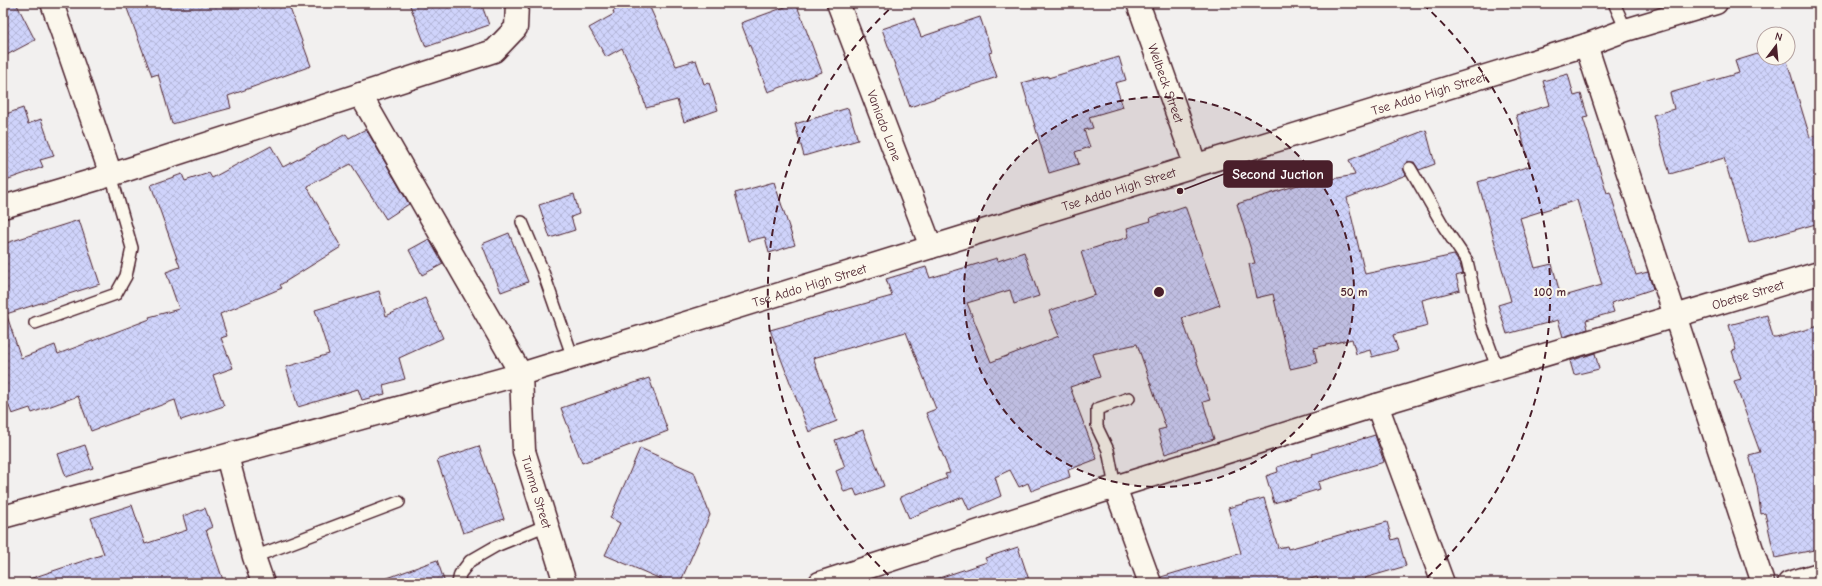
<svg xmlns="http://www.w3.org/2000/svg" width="1822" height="586" font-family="'Comic Neue',sans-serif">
	<defs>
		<pattern id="building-cross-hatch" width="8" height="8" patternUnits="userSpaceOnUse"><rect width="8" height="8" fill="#cfd3fb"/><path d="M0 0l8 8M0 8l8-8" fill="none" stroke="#b3b5d7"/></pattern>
	</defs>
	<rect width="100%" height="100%" fill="#f2f0ef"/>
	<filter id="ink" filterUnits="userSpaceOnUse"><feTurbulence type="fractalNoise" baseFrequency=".025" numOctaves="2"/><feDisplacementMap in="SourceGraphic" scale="8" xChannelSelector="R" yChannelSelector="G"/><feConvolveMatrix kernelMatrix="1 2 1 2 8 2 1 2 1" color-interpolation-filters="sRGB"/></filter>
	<g filter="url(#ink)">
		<!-- building -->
		<g fill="url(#building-cross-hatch)" stroke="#4a1f2b" fill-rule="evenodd">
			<path d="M3 3H16L35 40 3 57Z"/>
			<path d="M125 3H288L311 66 228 96 231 108 172 124 158 74 152 76Z"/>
			<path d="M409 3H481L489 25 426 47Z"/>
			<path d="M630 3H648L676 66 696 60 704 84 709 83 718 110 684 122 677 100 646 108 640 88 622 48 606 57 589 28 614 14 613 11Z"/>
			<path d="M796 3 822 72 768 92 741 23Z"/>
			<path d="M980 17 992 52 989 53 997 77 910 107 882 29 914 18 921 37Z"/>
			<path d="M1764 52V58H1786L1810 137 1819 134V223L1749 243 1724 158 1670 174 1653 115 1674 109 1670 93 1739 73 1735 61Z"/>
			<path d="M1119 57 1126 80 1115 83 1123 107 1089 117 1093 128 1084 130 1090 147 1075 152 1079 164 1049 173 1022 83 1048 76V78Z"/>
			<path d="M1568 74 1574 96 1581 94 1588 117 1583 118 1607 193 1610 192 1636 275 1648 272 1653 289 1611 303 1614 312 1586 320 1588 329 1563 337 1558 320 1507 334 1498 305 1511 301 1478 182 1530 166 1516 115 1550 105 1543 81ZM1577 200 1602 285 1561 297 1552 264 1535 268 1520 218Z"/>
			<path d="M23 108 28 124 41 119 54 156 40 160 43 167 3 181V115Z"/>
			<path d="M848 108 858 140 804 156 795 124Z"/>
			<path d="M366 129 409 204 386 219 351 164 307 186 341 247 280 285 282 288 220 314 227 336 221 338 233 368 213 375 224 406 181 420 175 400 91 431 78 396 32 413 30 408 12 414 8 404 3 406V317L7 316 21 358 55 345 58 354 150 319 149 317 179 309 166 272 180 267 151 185 182 174 185 181 209 173 212 178 271 146 283 167 346 134 349 138Z"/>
			<path d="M1426 130 1435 164 1419 170 1414 162H1407L1403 168 1406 175 1347 198 1365 274 1454 255 1460 264 1463 274 1456 276 1460 290 1422 300 1428 326 1393 335 1398 350 1372 357 1370 350 1356 354 1352 339 1314 348 1317 363 1290 369 1273 294 1256 298 1249 264 1255 263 1237 204 1298 185 1355 175 1349 160Z"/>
			<path d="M774 182 795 245 769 253 765 237 748 241 735 193Z"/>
			<path d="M574 194 579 214 571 217 575 230 550 238 539 205Z"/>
			<path d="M1185 206 1220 305 1182 318 1210 400 1203 402 1214 439 1165 454 1158 430 1166 428 1137 344 1092 354 1100 377 1070 387 1097 459 1068 470 1070 477 1031 491 1028 483 1019 487 1010 470 995 477 1001 496 969 510 963 497 909 518 900 497 947 478 945 474 950 473 926 413 936 409 906 332 813 358 837 421 809 432 770 330 892 296 886 279 926 267 930 278 997 258 998 261 1024 252 1039 296 1014 304 1010 290 967 303 991 362 1059 336 1049 311 1095 295 1081 252 1129 237 1127 228 1151 221 1150 218Z"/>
			<path d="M79 220 100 284 3 315V244Z"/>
			<path d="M509 233 528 282 501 292 482 244Z"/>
			<path d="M429 239 443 264 422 275 409 250Z"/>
			<path d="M379 291 386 316 425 298 443 338 399 358 405 379 383 385 385 394 362 400 358 389 298 407 286 367 329 354 315 310Z"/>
			<path d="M1767 315 1773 338H1776L1819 326V549L1775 558 1765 513 1761 514 1757 486 1749 455 1760 452 1734 381 1741 379 1732 351 1736 350 1729 325Z"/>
			<path d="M1595 353 1599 369 1574 375 1570 361Z"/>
			<path d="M649 378 668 431 582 463 561 408Z"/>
			<path d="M863 430 884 486 857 496 854 489 844 492 836 471 845 467 835 440Z"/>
			<path d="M1375 435 1384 462 1318 482 1320 489 1274 503 1266 476 1278 472 1277 467 1313 456 1312 454Z"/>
			<path d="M85 445 93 468 66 477 58 454Z"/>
			<path d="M479 446 504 519 463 533 437 460Z"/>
			<path d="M640 448 694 472 710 515 680 583H670L605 555 620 523 610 518Z"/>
			<path d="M1264 498 1278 548 1287 546 1288 549 1387 522 1392 540 1398 538 1406 566 1365 578 1366 583H1319L1317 577 1297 583H1162L1161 577 1241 553 1228 508Z"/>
			<path d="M132 505 145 544 187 530 183 516 205 508 212 527 206 530 224 583H29V579L104 554 91 518Z"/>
			<path d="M1018 547 1030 583H936V579L987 562 985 558Z"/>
			<path d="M437 560 445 583H382V580Z"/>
		</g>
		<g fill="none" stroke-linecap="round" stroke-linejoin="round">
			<!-- lane casing -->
			<g stroke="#4a1f2b" stroke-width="14">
				<g id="lane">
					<path d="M1614 3 1626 30"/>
					<path d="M1410 168 1444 227 1467 261 1482 326 1498 370"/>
					<path d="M522 222 542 269 573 358"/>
					<path d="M35 323 116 294 126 276 132 248 111 175"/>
					<path d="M1115 487 1108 450 1097 427V409L1129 398"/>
					<path d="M254 557 399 502"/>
					<path d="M458 583 460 574 470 561 496 546 547 525"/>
				</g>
			</g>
			<!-- street casing -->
			<g stroke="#4a1f2b" stroke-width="25">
				<g id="street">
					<path d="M52 3 111 175"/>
					<path id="s1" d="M838 3 931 247"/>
					<path id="s2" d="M1138 3 1195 164"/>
					<path d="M1586 45 1763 583"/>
					<path d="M3 207 111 175 494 51 516 28 517 3"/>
					<path id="s3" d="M1377 405 1819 273"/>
					<path d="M227 456 254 557 263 583"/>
					<path d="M1115 487 1150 583"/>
					<path d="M3 517 521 374 360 94"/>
					<path d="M820 583 1115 487 1377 405 1443 583"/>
					<path d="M1789 583 1819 574"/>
				</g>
			</g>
			<!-- secondary casing -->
			<g stroke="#4a1f2b" stroke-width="25">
				<g id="secondary">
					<path id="s4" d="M565 583 524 451 521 374C876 265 1231 153 1586 45L1626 30 1716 3"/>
				</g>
			</g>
			<!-- lane -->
			<use href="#lane" stroke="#fbf7ec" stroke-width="11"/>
			<!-- street -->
			<use href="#street" stroke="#fbf7ec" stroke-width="22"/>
			<!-- secondary -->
			<use href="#secondary" stroke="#fbf7ec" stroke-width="22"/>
		</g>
	</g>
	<!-- distance rings -->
	<circle cx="1159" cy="292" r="195" fill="#4a1f2b" fill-opacity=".12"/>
	<g fill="none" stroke="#4a1f2b" stroke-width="2" stroke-dasharray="7 5">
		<circle cx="1159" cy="292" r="195"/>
		<path d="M897 583A391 391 0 0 1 895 4M1423 4A391 391 0 0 1 1421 583"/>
	</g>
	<g text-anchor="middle" stroke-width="4" stroke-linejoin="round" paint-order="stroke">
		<!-- street labels -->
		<g font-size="13" fill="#4a1f2b" stroke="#fbf7ec">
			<text dy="5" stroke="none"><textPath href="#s2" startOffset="85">Welbeck Street</textPath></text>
			<text dy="5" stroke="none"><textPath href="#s4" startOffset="1165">Tse Addo High Street</textPath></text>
			<text dy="5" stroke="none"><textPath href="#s1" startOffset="131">Vaniado Lane</textPath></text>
			<text dy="5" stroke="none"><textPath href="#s4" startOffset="841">Tse Addo High Street</textPath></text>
			<text dy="5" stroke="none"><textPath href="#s4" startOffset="517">Tse Addo High Street</textPath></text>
			<text dy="5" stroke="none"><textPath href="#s3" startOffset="387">Obetse Street</textPath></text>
			<text transform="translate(537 492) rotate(73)" y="5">Tunma Street</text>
		</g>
	</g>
	<circle cx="1159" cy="292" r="6" fill="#4a1f2b" stroke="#fbf7ec" stroke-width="2"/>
	<g font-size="12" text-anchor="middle" font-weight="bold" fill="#4a1f2b" stroke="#fbf7ec" stroke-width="4" stroke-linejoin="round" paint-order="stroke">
		<text x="1354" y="296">50 m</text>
		<text x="1550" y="296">100 m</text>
	</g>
	<!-- callouts -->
	<path fill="none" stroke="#4a1f2b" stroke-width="1.5" d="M1180 191L1224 174"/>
	<circle fill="#4a1f2b" stroke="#fbf7ec" stroke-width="1.5" cx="1180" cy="191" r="4"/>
	<rect fill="#4a1f2b" stroke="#4a1f2b" stroke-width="1.5" x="1224" y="161" width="108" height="26" rx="4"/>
	<g font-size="14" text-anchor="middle" font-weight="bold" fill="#fff">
		<text x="1278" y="179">Second Juction</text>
	</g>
	<!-- margin -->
	<rect width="1822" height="586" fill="none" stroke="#fbf7ec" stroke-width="16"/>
	<rect x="8" y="8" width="1806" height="570" fill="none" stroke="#4a1f2b" stroke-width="1.5" filter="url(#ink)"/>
	<!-- north arrow -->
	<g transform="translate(1776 46) rotate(16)"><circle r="19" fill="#fbf7ec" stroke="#b4a19f"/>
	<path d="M0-3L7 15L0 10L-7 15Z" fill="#4a1f2b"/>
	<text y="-6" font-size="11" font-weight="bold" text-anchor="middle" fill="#4a1f2b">N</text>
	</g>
</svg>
